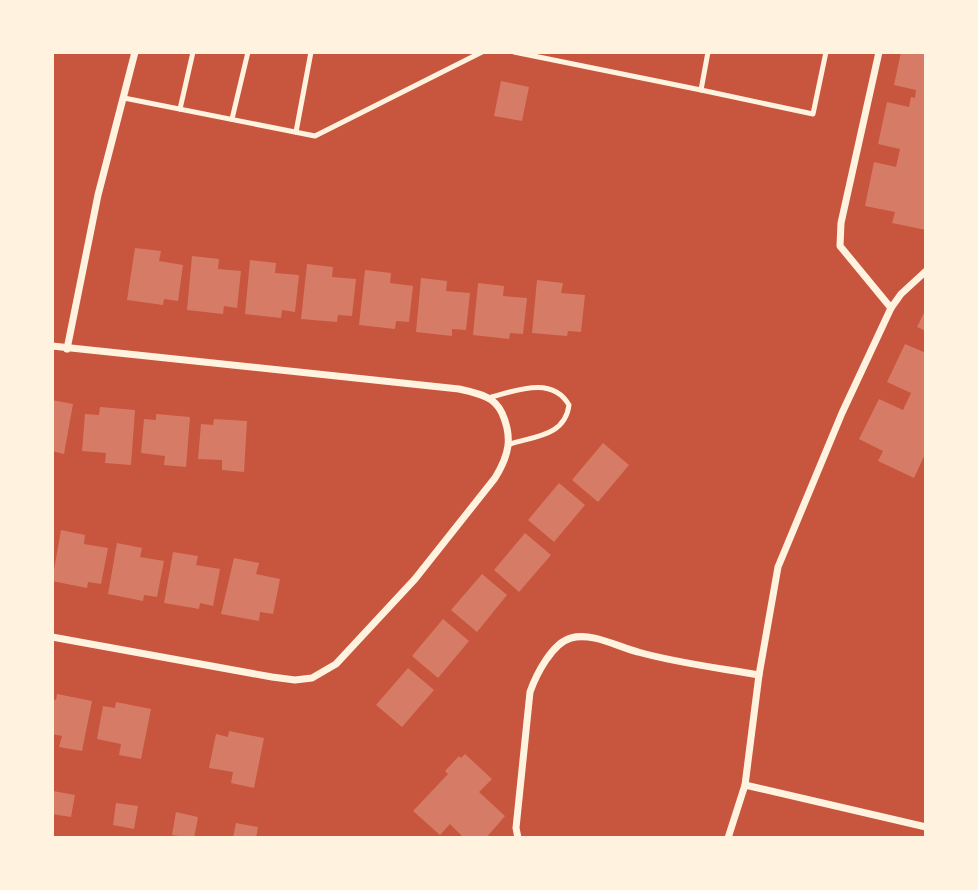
<svg xmlns="http://www.w3.org/2000/svg" width="978" height="890" font-family="'Nunito Sans',sans-serif">
	<rect width="100%" height="100%" fill="#c8553d"/>
	<!-- building -->
	<g fill="#d67c66">
		<path d="M901 52H926V230L892 223 895 212 865 206 874 162 896 167 900 149 878 144 887 102 909 107 911 97 915 98 916 90 894 85Z"/>
		<path d="M501 81 529 87 522 121 494 116Z"/>
		<path d="M135 248 161 251 159 261 183 265 178 301 164 299 163 305 127 300Z"/>
		<path d="M192 256 219 259 218 269 241 271 237 308 224 306 223 314 187 310Z"/>
		<path d="M250 260 276 263 275 273 299 275 295 312 282 310 281 318 245 314Z"/>
		<path d="M307 264 333 267 332 277 356 279 352 316 338 315 337 322 301 319Z"/>
		<path d="M365 270 391 273 390 283 413 286 409 322 396 321 395 329 359 325Z"/>
		<path d="M421 278 447 281 446 291 470 293 466 330 452 329V336L416 332Z"/>
		<path d="M537 280 563 283 561 293 585 295 581 332 568 331 567 336 532 333Z"/>
		<path d="M478 283 504 286 503 296 527 298 523 334 510 333 509 339 473 335Z"/>
		<path d="M926 309V331L917 327Z"/>
		<path d="M905 344 926 353V452L914 478 878 461 883 451 859 439 879 399 903 410 911 393 887 382Z"/>
		<path d="M52 400 73 404 64 454 52 451Z"/>
		<path d="M100 407 135 410 131 465 105 463 106 453 82 451 85 414 99 415Z"/>
		<path d="M156 414 190 417 186 467 164 465 165 456 141 453 144 419 156 420Z"/>
		<path d="M214 419 247 421 244 472 222 470V460L198 459 201 424 213 425Z"/>
		<path d="M603 443 629 465 598 502 572 480Z"/>
		<path d="M559 483 585 505 554 542 528 520Z"/>
		<path d="M61 530 85 535 84 544 108 548 101 584 88 582 87 588 52 581Z"/>
		<path d="M525 533 551 555 519 592 494 570Z"/>
		<path d="M117 543 142 548 140 557 164 561 157 597 144 595 143 601 108 594Z"/>
		<path d="M173 552 198 556 196 565 220 569 213 606 200 603 199 609 164 603Z"/>
		<path d="M234 558 259 563 256 574 280 579 273 614 260 612 259 621 221 614Z"/>
		<path d="M482 574 507 595 477 632 451 610Z"/>
		<path d="M443 619 469 641 438 678 412 656Z"/>
		<path d="M408 668 434 690 402 727 376 705Z"/>
		<path d="M57 694 92 701 82 751 59 747 62 736 52 734V699L56 700Z"/>
		<path d="M116 702 151 709 141 759 119 755 121 744 97 739 103 706 115 708Z"/>
		<path d="M229 731 264 738 254 788 231 783 233 772 209 768 216 734 228 737Z"/>
		<path d="M465 754 492 779 479 792 505 816 486 838H464L450 824 440 835 413 811 448 774 445 771 459 756 461 758Z"/>
		<path d="M53 791 75 795 71 817 52 814Z"/>
		<path d="M116 803 138 806 134 829 113 825Z"/>
		<path d="M176 812 198 817 194 838 172 835Z"/>
		<path d="M236 823 258 827 256 838H233Z"/>
	</g>
	<g fill="none" stroke-linecap="round" stroke-linejoin="round">
		<!-- service -->
		<g stroke="#fff3e0" stroke-width="5">
			<path d="M514 52 701 90"/>
			<path d="M708 52 701 90 813 114 826 52"/>
			<path d="M124 98 315 136 482 52"/>
			<path d="M180 109 193 52"/>
			<path d="M232 119 248 52"/>
			<path d="M296 132 311 52"/>
			<path d="M488 398C515 391 552 375 569 405 565 436 535 436 510 444"/>
		</g>
		<!-- minor -->
		<g stroke="#fff3e0" stroke-width="7">
			<path d="M879 52 841 223 840 246 891 308"/>
			<path d="M52 346 459 389C468 391 478 393 486 397 493 400 499 407 502 413 513 438 509 455 495 478L415 579 336 664 312 678 295 680 272 677 52 637"/>
			<path d="M67 349 98 195 135 52"/>
			<path d="M745 785 926 827"/>
			<path d="M518 838 516 828 530 692C536 675 552 643 571 638 592 632 618 647 638 652 677 663 719 668 759 675"/>
			<path d="M728 838 745 785 759 675 778 567 842 413 891 308 901 294 926 271"/>
		</g>
	</g>
	<!-- border -->
	<rect width="978" height="890" fill="none" stroke="#fff3e0" stroke-width="108"/>
</svg>
